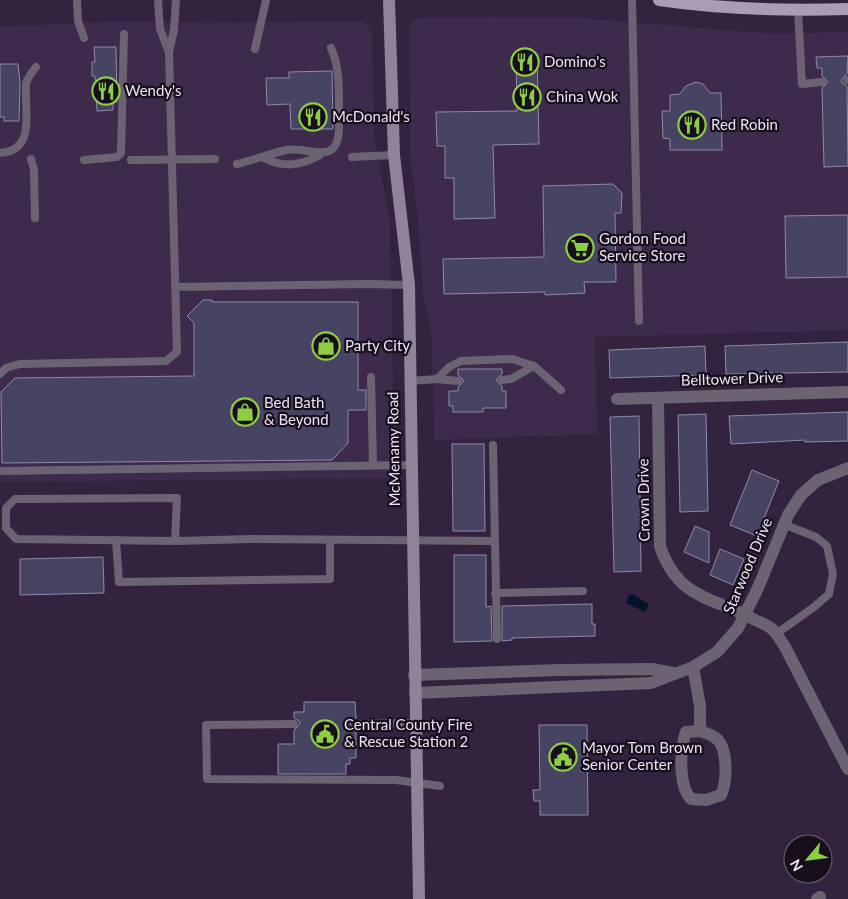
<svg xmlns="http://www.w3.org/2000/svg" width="848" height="899" font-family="Lato,sans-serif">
	<rect width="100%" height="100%" fill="#33233e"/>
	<!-- built -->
	<g fill="#3e2b4c">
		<path d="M524 17 579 18 772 34 848 32V330L595 337 597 434 434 440 432 337 423 296 419 230 410 152 409 26 418 18Z"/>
		<path d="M122 21 203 23 357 21 363 22 368 26 372 35 374 134 390 224 395 478 0 482V27Z"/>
	</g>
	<!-- water -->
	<path fill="#00142a" d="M632 594 649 604 645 612 626 603 629 595Z"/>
	<!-- building -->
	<g fill="#474362" stroke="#8e8aac">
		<path d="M94 47H116L117 102H113V110L97 111 95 76H92V62H95Z"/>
		<path d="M537 55 539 144 493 145 495 218 454 219V178H445V146H437L436 112 517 111 516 56Z"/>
		<path d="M848 56 847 74 841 80 842 83 847 86 848 166 824 167 822 88 828 82 822 76V68H817L816 57Z"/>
		<path d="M0 64H18L20 83 19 121H4V117H0Z"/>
		<path d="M332 71 333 129H291L290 104 267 105 266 78H289V72Z"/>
		<path d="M696 82 703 84 710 93H721L722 150H670V139L663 138 662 111H670V95L680 94 686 86Z"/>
		<path d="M613 184 622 193 621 213H615L616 282H584L585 293 545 295V292L444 294 443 259 544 257 543 186Z"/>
		<path d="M848 215V277L786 278 785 216Z"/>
		<path d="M203 300H212V302H358V390H366V410H348V443L332 460 2 463 1 392 15 378 194 376V323L187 316Z"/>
		<path d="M848 342V372L726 374 725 346Z"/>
		<path d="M705 346 706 375 610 378 609 350Z"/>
		<path d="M458 369H502V374L496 380 502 386V391H506V408H483V412H453V406H449V391H458V387L464 381 458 375Z"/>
		<path d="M848 412V441L805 442V440L731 444 729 416Z"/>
		<path d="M706 414 708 511 680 512 678 415Z"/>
		<path d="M639 416 641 571 614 572 610 417Z"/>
		<path d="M452 444H484L485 531H453Z"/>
		<path d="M752 470 779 481 757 536 730 525Z"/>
		<path d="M695 526 709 532V563L684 552Z"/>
		<path d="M720 549 744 559 733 585 710 575Z"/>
		<path d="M454 555H486V607L491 606 492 641 454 642Z"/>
		<path d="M103 557 104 593 20 595V559Z"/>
		<path d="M592 604V624H595V636L512 638V640L502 641V606Z"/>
		<path d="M304 702H355L356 718 350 724 356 730V758H350V764H346V774H278V744H294V730L300 724 299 721 294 718V712H304Z"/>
		<path d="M539 725H587L588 815H540V801H534L533 790H540Z"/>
	</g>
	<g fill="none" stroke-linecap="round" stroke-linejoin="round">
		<!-- lane -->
		<g stroke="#6b6371" stroke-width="8">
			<path d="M77 0 78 21 84 38"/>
			<path d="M158 0 160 29 169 52"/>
			<path d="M632 0 639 321"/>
			<path d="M798 11 802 84 822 82"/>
			<path d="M255 49 266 0"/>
			<path d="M847 80H848"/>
			<path d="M0 153C37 151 24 109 26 84 27 78 32 72 36 67"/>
			<path d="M352 157 394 155"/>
			<path d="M264 158C284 168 300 166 320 155"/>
			<path d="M31 159 34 170 35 218"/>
			<path d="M84 160 117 157 121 153 124 34"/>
			<path d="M131 160 215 159"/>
			<path d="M237 164C253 160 270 154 286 150 309 146 338 168 339 128 338 102 342 72 331 48"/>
			<path d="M176 287 367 284 409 285"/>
			<path d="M0 374 6 368 20 364 166 361 177 352 169 52 174 30 176 0"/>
			<path d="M371 377 373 465"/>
			<path d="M437 379 458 381"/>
			<path d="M502 380 511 379 534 366"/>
			<path d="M409 381 437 379 449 367 461 361 512 359 534 366 561 390"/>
			<path d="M493 445 497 639"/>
			<path d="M0 471 411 465"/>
			<path d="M116 540 119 582 330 579V540"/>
			<path d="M175 541 177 498 15 499 6 508V528L16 539 175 541 252 539 494 541"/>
			<path d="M495 593 583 591"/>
			<path d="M776 634 814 607 829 594 833 574 827 546 816 537 783 524"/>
			<path d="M294 724 206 725 207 779 396 780 440 786"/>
			<path d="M356 724 415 723"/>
		</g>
		<!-- street -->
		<g stroke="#6b6371" stroke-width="12">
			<path d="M658 398 660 546C678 600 712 596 755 620 761 623 768 625 772 629 777 633 780 640 784 645L848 769"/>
			<path d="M617 399 848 392"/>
			<path d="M693 667 700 706V731"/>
			<path d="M414 675 560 670 652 669 673 673"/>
			<path d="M415 693 651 683 693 667 717 652 738 628 758 588 788 515 801 495 818 480 848 468"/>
			<path d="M700 731C707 733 713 735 718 740 728 751 727 783 721 795L706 800 691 799C678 785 680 749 686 732Z"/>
			<path d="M817 899 820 897"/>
		</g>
		<!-- secondary -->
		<path stroke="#8f8399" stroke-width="12" d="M389 0 394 155 409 285 419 899"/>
		<!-- primary -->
		<path stroke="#ab9bb7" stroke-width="12" d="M659 0C721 9 785 11 848 9"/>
	</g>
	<!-- icons -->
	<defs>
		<g id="restaurant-ring" transform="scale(1.4375)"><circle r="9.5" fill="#17101c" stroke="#8fcd42" stroke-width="1.5"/><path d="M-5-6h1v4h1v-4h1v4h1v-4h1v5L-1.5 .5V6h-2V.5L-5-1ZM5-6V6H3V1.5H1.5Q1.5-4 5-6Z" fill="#8fcd42"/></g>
		<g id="supermarket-ring" transform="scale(1.4375)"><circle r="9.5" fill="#17101c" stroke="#8fcd42" stroke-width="1.5"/><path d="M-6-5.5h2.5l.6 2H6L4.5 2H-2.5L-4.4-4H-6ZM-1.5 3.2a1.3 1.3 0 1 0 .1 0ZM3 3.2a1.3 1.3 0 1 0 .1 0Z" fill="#8fcd42"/></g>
		<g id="shop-ring" transform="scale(1.4375)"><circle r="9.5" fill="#17101c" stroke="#8fcd42" stroke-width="1.5"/><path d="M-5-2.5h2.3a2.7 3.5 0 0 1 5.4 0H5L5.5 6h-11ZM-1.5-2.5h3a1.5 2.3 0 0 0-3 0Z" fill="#8fcd42"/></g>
		<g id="civic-ring" transform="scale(1.4375)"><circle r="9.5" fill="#17101c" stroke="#8fcd42" stroke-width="1.5"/><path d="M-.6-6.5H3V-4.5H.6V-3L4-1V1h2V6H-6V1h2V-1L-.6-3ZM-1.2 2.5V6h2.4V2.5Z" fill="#8fcd42"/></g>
	</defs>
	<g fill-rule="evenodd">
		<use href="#restaurant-ring" x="525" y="62"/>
		<use href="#restaurant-ring" x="106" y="91"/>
		<use href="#restaurant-ring" x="527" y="97"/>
		<use href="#restaurant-ring" x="313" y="117"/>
		<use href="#restaurant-ring" x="692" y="125"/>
		<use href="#supermarket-ring" x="580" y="248"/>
		<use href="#shop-ring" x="326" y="346"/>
		<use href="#shop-ring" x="245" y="412"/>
		<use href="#civic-ring" x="325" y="734"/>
		<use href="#civic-ring" x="563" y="757"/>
	</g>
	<g text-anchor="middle" stroke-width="4.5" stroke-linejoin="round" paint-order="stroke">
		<!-- poi labels -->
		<g font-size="15" fill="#ece2f4" stroke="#17101c" text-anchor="start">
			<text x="544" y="67">Domino's</text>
			<text x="125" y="96">Wendy's</text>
			<text x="546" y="102">China Wok</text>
			<text x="332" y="122">McDonald's</text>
			<text x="711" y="130">Red Robin</text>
			<text x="599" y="244">Gordon Food<tspan x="599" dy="17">Service Store</tspan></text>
			<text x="345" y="351">Party City</text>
			<text x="264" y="408">Bed Bath<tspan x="264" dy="17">&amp; Beyond</tspan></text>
			<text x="344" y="730">Central County Fire<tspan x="344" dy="17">&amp; Rescue Station 2</tspan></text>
			<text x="582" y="753">Mayor Tom Brown<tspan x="582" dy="17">Senior Center</tspan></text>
		</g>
		<!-- street labels -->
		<g font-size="15" fill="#ece2f4" stroke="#17101c">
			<text transform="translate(732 379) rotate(-2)" y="5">Belltower Drive</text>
			<text transform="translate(394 449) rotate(-91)" y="5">McMenamy Road</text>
			<text transform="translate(644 500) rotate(-91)" y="5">Crown Drive</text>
			<text transform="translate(748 566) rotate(-67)" y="5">Starwood Drive</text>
		</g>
	</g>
	<!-- north arrow -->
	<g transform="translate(808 859) rotate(241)"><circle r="24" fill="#17101c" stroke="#6c6472"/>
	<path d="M0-4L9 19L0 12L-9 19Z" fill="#8fcd42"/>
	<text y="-8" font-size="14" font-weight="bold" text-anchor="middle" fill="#ece2f4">N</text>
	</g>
</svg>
